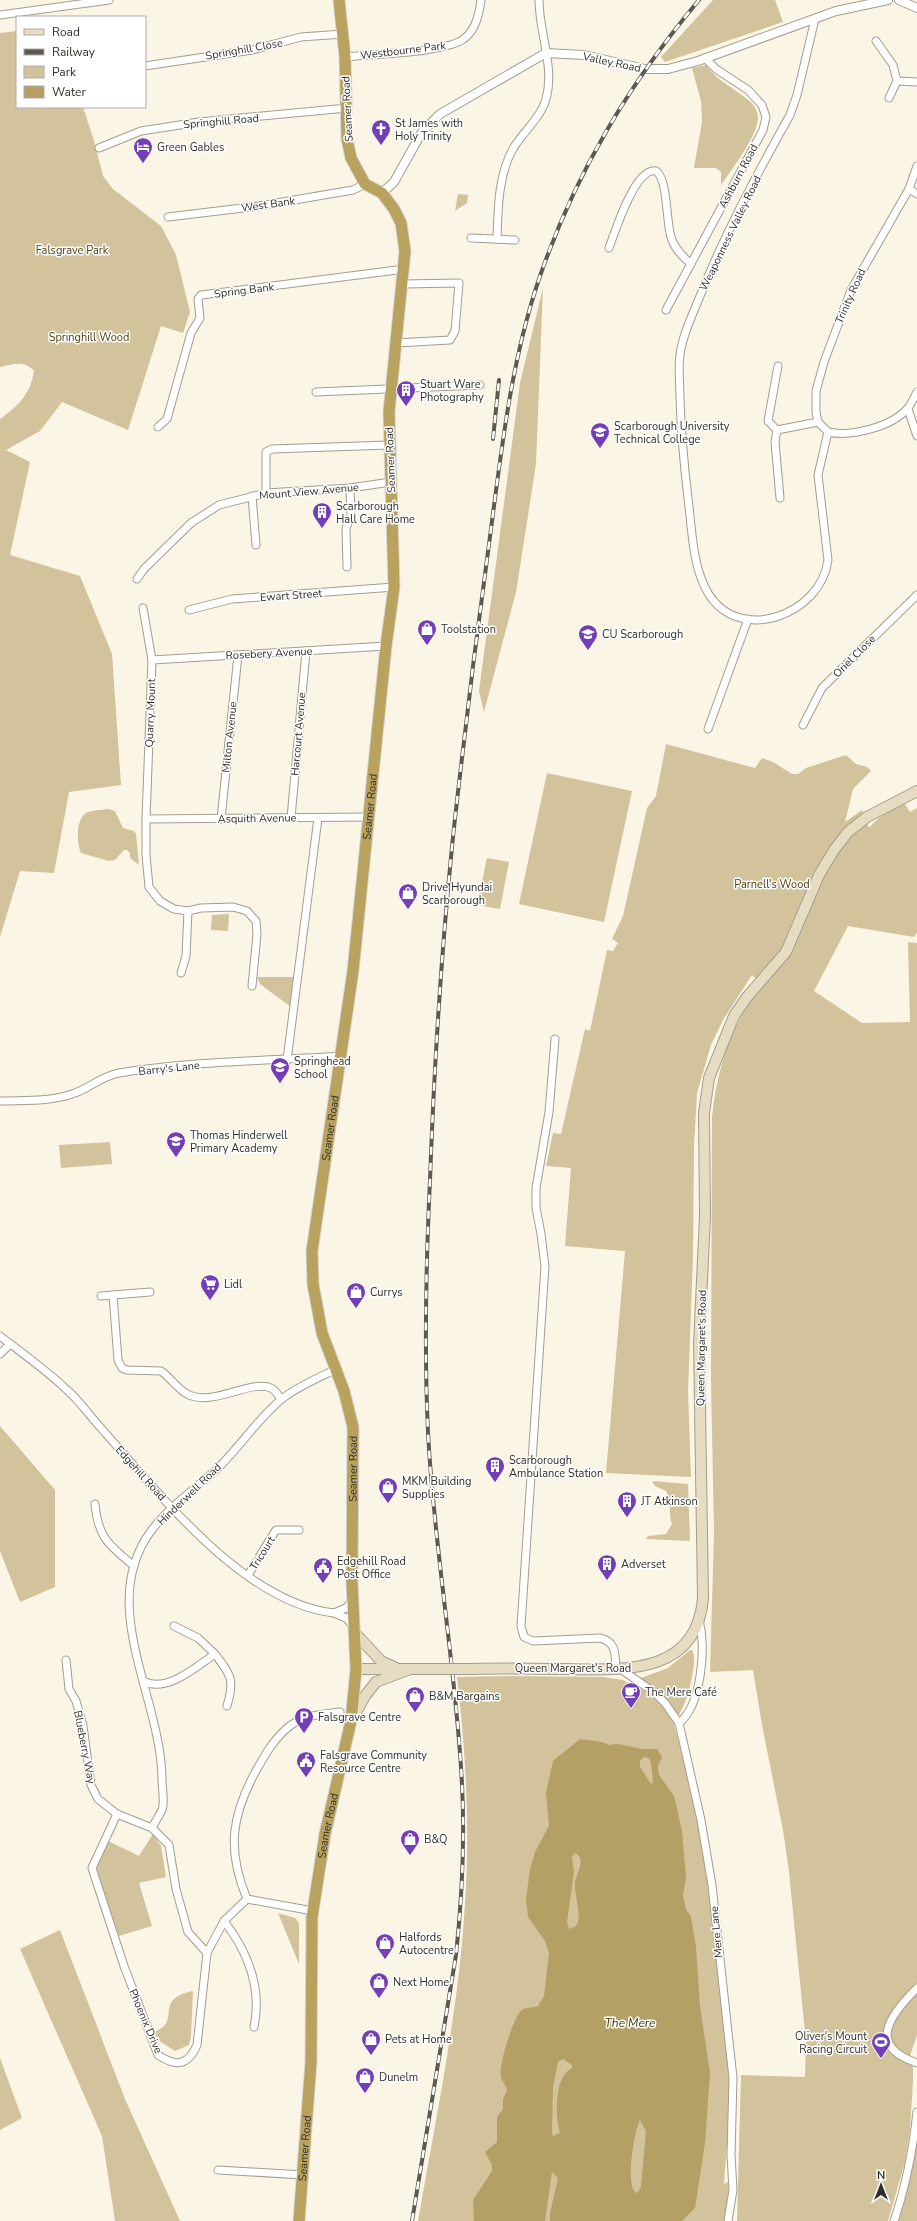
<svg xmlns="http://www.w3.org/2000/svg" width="917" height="2221" font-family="'Nunito Sans',sans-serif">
	<rect width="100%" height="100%" fill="#fbf5e6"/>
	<!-- green -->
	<g fill="#d2c39c">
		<path d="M713 0H775L783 22 665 62 661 57Z"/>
		<path d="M17 31V107H83L94 141 103 176 113 189 161 226 176 255 190 312 183 333 161 326 128 430 62 402 40 431 6 450 30 462 10 555 80 576 112 654 121 785 69 792 54 873 20 871 0 937V419C19 405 30 395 34 371 24 360 14 364 0 367V33Z"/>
		<path d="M706 65C713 76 725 83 736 91 744 97 754 102 757 112 764 129 731 170 721 185V172L716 168H694L702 122 701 101 692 68Z"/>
		<path d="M458 194 468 195 467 203 455 211Z"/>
		<path d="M543 288 536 464 516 592 484 712 479 691 520 383Z"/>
		<path d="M666 744 755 768 762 758 773 762 792 774H798L806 768 846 755 856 764 867 767 871 771 853 789 845 822 862 810 869 828C879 816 890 810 905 804L910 812 917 808V932L914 937 848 926 814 991 862 1023 910 1022 908 942 917 943V2035L910 2056 913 2068V2082L910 2130 905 2162 888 2221H737L741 2075 805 2077 806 2042 789 1872 783 1830 762 1725 753 1670 710 1672 714 1532 711 1381 712 1117C717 1068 731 1024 762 985L752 975 723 1020 711 1045 697 1093 694 1146 693 1258 688 1392 691 1477 606 1473 625 1251 565 1246 571 1168 546 1166 553 1133 561 1134 585 1029 590 1031 607 950 613 951 618 943 612 939 623 916 647 808 656 796Z"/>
		<path d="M547 773 632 791 604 922 519 904Z"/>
		<path d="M108 809 115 811 123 828 134 831 136 834 139 865 130 858V853L127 850H124L115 860 109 861 81 853C77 843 75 821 86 813 91 810 101 810 108 809Z"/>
		<path d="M487 858 509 862 500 909 477 905Z"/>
		<path d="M229 914 228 931 211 930 212 915Z"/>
		<path d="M257 977H293L291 1007 260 984Z"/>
		<path d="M110 1142 112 1164 61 1168 59 1145Z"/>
		<path d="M0 1426 55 1490V1587L20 1602 0 1551Z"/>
		<path d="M652 1481 688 1484 690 1541 646 1539 648 1536 666 1534 672 1524C668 1513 672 1502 666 1491L655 1486Z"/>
		<path d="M690 1650H692C699 1660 686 1707 678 1716L670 1704 641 1678 668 1668Z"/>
		<path d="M511 1676 603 1677 623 1680 648 1693 665 1709 673 1721 695 1802 709 1883 730 2070 729 2117 724 2184 728 2182 729 2185 725 2221H418C436 2116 459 2010 465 1904 470 1828 466 1752 457 1677Z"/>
		<path d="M153 1834 161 1846 166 1877 139 1883 152 1926 119 1936 95 1868 108 1841 139 1856Z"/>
		<path d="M278 1913 295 1918 299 1923V1964Z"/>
		<path d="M60 1930 125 2099 180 2221H115L102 2136 20 1949Z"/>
		<path d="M193 1991 191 2036 189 2045 175 2051 158 2040 154 2032C183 2022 152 1999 193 1991Z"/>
		<path d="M0 2058 22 2118 0 2130Z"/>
		<path d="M917 2143V2221H899Z"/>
	</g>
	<!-- water -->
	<path fill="#b49f65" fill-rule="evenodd" d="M580 1739 602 1742 609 1745 618 1744 642 1749H657L662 1757 658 1766 659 1775 674 1796 682 1831 686 1878 683 1895 686 1909 691 1917 696 1947 700 2006 710 2073 705 2143 695 2208 682 2221H550V2213L558 2178 552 2172 545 2221H474L473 2200 492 2171V2165L485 2152 497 2142V2117L503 2109V2099L507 2091C507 2085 502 2083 501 2077 498 2067 513 2018 521 2011 525 2006 533 2009 538 2006L544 1996 549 1953 545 1941 528 1917 526 1900 530 1869 535 1852 549 1826 546 1793 553 1761ZM644 1757 649 1758 651 1763 653 1782 651 1784 640 1767V1761ZM575 1853C587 1859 576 1873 575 1883 574 1896 583 1915 576 1926L569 1929 567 1922 574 1872 572 1857ZM563 2059 572 2065V2068C554 2077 555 2116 560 2133L553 2136 552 2133 553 2087 558 2062ZM640 2120 646 2131 641 2187 639 2191 636 2193C625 2185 634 2132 640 2120Z"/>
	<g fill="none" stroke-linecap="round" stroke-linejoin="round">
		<!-- minor casing -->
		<g stroke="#a29d8e" stroke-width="9">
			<g id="minor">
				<path d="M0 15 109 0"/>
				<path d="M815 19 797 95 790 115C756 176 723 237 698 301 691 318 682 337 680 355 678 369 680 384 680 398 681 432 684 465 688 498 692 528 692 566 708 593 739 645 821 615 828 560L818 475 828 432"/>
				<path d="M876 41 893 65 897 81 917 82"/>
				<path d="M345 57C370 54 448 53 465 38 476 29 479 14 481 0"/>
				<path d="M145 66 252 50 301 37 343 34"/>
				<path d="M889 98 897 81"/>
				<path d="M99 148 141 131 199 122 347 108"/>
				<path d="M909 189 917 194"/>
				<path d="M168 217 259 206 353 190 365 184"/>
				<path d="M471 238 515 240"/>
				<path d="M497 239C498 209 498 174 514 147 524 131 541 117 546 99 555 67 539 33 539 0"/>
				<path d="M609 248C615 232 635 167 656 171 668 179 666 222 671 237 674 248 682 256 691 264"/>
				<path d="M666 310 763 130 766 117 762 105 748 90 716 69 705 58"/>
				<path d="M396 343 450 340 455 331 459 283 403 284"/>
				<path d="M778 366 768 421 777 430 818 422"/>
				<path d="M316 392 480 385"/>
				<path d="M908 409 917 436"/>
				<path d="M158 427 167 419 191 333 200 318 198 299 201 295 405 269"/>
				<path d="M777 430 775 442 780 498"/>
				<path d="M828 432 818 422 816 412V391L824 362 851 290 909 189 917 166"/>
				<path d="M828 432C851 437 892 427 908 408 912 403 914 397 917 392"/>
				<path d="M266 493V452L272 449 389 445"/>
				<path d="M252 496 256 545"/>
				<path d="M347 567 346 528 351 516 350 488"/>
				<path d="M137 579 144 569 191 523 219 505 266 493 350 488 391 482"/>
				<path d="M143 608 152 660 146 819V855L149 887 160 901 174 909 188 911 201 908 233 907 247 911 256 921 257 934 252 986"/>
				<path d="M189 610 232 599 394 587"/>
				<path d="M152 660 386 646"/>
				<path d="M803 725 822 688 917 595"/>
				<path d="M708 729 748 619"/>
				<path d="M291 818 306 651"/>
				<path d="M146 819 369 817"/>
				<path d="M221 819 238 655"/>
				<path d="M181 973 186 956 188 911"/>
				<path d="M555 1039 549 1112 536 1188V1208L541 1234 545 1266 521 1626 524 1637 533 1641 600 1638C617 1642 615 1655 616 1670"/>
				<path d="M287 1060 318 818"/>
				<path d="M0 1101C24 1100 49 1102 72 1094 89 1089 101 1076 119 1073 192 1061 268 1061 342 1056"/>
				<path d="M113 1295 118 1360 122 1368 127 1370 161 1371C171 1378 178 1390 189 1395 214 1406 252 1379 271 1388 275 1390 278 1395 281 1399"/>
				<path d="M101 1296 150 1292"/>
				<path d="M0 1336C22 1353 46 1370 66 1389 79 1400 89 1415 100 1427 158 1492 243 1603 334 1613"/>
				<path d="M0 1354 10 1344"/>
				<path d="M95 1504C98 1538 109 1545 134 1566"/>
				<path d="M248 1575 276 1530H299"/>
				<path d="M353 1600 346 1608 334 1613 346 1618 354 1627"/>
				<path d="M215 1654C231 1675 235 1680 227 1706"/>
				<path d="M66 1660 69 1689 76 1701 83 1726 91 1785 98 1799 117 1814 152 1828 169 1845 176 1889 188 1932 207 1953"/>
				<path d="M622 1670 655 1693 665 1703 679 1723 701 1820 712 1885 733 2078 731 2155 733 2190 728 2221"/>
				<path d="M145 1682C168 1692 196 1667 215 1654L198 1638 174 1626"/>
				<path d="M679 1723C702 1705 706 1647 699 1620"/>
				<path d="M117 1814 92 1868 124 1966 158 2055C176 2067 188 2066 197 2045L207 1953 224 1921 247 1899"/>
				<path d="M152 1828C155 1822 159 1816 162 1810 165 1802 162 1788 162 1780 162 1699 96 1605 151 1531 169 1507 195 1489 217 1469 240 1447 258 1418 283 1398 299 1386 318 1378 336 1369"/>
				<path d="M313 1911 247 1899C226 1849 232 1814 257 1769 266 1753 276 1736 291 1725 305 1715 324 1714 340 1712"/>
				<path d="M224 1921C248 1952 262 1988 254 2027"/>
				<path d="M917 1988C890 2015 866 2046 917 2063"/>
				<path d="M218 2170 303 2175"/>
				<path d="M894 2221C906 2186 913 2149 917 2112"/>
			</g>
		</g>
		<!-- tertiary casing -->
		<g stroke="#a29d8e" stroke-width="10">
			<g id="tertiary">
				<path d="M899 0 917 8"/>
				<path d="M382 193 394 182 422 132 440 114 546 53 584 55 645 69H668L698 61 836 11 888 0"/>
			</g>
		</g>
		<!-- secondary casing -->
		<g stroke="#a29d8e" stroke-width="12">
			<g id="secondary">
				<path d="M354 1632 381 1661 396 1668"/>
				<path d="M356 1669H437"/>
				<path d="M472 1669C503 1668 535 1669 566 1669 624 1670 697 1675 703 1598L699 1343 705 1217 704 1113 709 1078 734 1016 747 997 786 952 819 875 834 850 848 832 867 817 917 791"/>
				<path d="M352 1720 365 1696 376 1682 410 1669"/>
			</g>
		</g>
		<!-- trunk casing -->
		<g stroke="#d6d5d4" stroke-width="13">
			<g id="trunk">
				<path id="s1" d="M299 2221 311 2062 312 1917 325 1834 351 1721 356 1669 352 1582 353 1427 344 1391 322 1333 313 1284 312 1251 353 971 386 646 394 587 389 412 405 251 401 223 394 209 382 193 365 184 351 158 347 139 345 57 339 0"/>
			</g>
		</g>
		<!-- minor -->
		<use href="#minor" stroke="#fff" stroke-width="7"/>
		<!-- tertiary -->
		<use href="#tertiary" stroke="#fff" stroke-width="8"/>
		<!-- secondary -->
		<use href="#secondary" stroke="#e5dcc2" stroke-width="10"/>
		<!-- trunk -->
		<use href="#trunk" stroke="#b8a25e" stroke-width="11"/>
		<!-- rail casing -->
		<g stroke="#5c5951" stroke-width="4">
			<g id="rail">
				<path d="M493 439 499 380"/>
				<path d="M412 2221 456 1955C462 1898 465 1841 462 1784 456 1666 434 1550 428 1432 424 1348 426 1263 430 1180 434 1069 441 957 452 847 458 787 466 727 473 666 480 613 487 559 494 506 504 429 514 353 539 279 575 174 628 85 699 0"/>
			</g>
		</g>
		<!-- rail -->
		<use href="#rail" stroke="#fff" stroke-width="2.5" stroke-dasharray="8" stroke-linecap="butt"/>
		<!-- secondary-bridge casing -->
		<g stroke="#a29d8e" stroke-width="12" stroke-linecap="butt">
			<path id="secondary-bridge" d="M437 1669H472"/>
		</g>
		<!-- secondary-bridge -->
		<use href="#secondary-bridge" stroke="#e5dcc2" stroke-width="10"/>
	</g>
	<!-- icons -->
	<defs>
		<g id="church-pin" transform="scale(1)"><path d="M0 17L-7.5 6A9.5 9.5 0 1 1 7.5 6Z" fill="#733fb6" stroke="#fff"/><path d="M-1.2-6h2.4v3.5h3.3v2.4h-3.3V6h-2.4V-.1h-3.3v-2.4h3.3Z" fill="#fff"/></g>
		<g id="hotel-pin" transform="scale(1)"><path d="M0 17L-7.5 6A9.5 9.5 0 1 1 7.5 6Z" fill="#733fb6" stroke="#fff"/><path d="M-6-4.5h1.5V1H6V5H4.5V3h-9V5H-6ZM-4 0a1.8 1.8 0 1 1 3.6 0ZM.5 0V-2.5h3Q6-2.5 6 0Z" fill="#fff"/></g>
		<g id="building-pin" transform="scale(1)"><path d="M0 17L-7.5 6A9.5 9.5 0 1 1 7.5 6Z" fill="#733fb6" stroke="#fff"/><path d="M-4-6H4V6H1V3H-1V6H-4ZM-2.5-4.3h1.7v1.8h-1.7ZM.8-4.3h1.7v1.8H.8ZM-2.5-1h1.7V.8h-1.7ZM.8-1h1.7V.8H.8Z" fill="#fff"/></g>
		<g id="school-pin" transform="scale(1)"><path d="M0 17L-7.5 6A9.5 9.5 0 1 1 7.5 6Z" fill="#733fb6" stroke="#fff"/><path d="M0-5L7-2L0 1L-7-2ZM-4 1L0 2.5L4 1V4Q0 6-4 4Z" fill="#fff"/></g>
		<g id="shop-pin" transform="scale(1)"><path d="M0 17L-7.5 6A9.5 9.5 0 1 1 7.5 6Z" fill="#733fb6" stroke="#fff"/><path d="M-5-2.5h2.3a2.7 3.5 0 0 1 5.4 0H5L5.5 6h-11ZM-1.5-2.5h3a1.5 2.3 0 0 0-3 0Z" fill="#fff"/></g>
		<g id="university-pin" transform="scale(1)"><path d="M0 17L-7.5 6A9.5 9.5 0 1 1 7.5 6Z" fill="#733fb6" stroke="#fff"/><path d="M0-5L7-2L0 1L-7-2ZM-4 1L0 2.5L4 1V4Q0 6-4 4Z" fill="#fff"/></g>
		<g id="supermarket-pin" transform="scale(1)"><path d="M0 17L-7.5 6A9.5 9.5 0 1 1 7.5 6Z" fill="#733fb6" stroke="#fff"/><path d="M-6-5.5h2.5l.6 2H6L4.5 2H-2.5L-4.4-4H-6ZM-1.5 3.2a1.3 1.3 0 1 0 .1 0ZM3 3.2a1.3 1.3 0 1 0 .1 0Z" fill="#fff"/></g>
		<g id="civic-pin" transform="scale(1)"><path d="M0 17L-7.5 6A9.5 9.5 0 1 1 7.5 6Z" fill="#733fb6" stroke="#fff"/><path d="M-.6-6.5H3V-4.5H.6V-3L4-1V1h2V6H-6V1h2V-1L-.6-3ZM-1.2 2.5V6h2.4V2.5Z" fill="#fff"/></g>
		<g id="cafe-pin" transform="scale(1)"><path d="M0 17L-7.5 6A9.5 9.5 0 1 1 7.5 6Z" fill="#733fb6" stroke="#fff"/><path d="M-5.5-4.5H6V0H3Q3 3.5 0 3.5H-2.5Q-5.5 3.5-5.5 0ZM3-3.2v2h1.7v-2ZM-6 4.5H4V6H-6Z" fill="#fff"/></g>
		<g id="parking-pin" transform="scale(1)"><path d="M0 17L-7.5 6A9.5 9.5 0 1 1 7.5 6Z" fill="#733fb6" stroke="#fff"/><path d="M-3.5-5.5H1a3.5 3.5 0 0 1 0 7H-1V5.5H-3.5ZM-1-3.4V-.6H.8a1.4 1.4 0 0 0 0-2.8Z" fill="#fff"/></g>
		<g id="stadium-pin" transform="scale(1)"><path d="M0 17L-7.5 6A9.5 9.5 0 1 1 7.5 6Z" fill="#733fb6" stroke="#fff"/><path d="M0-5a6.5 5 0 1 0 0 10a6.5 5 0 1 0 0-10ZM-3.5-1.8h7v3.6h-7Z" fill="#fff"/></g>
	</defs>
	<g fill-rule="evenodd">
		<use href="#church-pin" x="381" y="129"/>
		<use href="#hotel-pin" x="143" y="147"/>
		<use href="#building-pin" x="406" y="390"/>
		<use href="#school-pin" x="600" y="432"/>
		<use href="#building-pin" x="322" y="512"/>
		<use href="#shop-pin" x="427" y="629"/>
		<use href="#university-pin" x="588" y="634"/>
		<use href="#shop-pin" x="408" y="893"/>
		<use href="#school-pin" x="280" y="1067"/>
		<use href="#school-pin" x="176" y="1141"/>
		<use href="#supermarket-pin" x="210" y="1284"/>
		<use href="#shop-pin" x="356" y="1292"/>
		<use href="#building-pin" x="495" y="1466"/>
		<use href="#shop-pin" x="388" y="1487"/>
		<use href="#building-pin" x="627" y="1501"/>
		<use href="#building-pin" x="607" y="1564"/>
		<use href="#civic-pin" x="323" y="1567"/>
		<use href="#cafe-pin" x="631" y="1692"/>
		<use href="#shop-pin" x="415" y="1696"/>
		<use href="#parking-pin" x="304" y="1717"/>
		<use href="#civic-pin" x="306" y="1761"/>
		<use href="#shop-pin" x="410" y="1839"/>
		<use href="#shop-pin" x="385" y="1943"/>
		<use href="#shop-pin" x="379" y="1982"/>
		<use href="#shop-pin" x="371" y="2039"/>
		<use href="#stadium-pin" x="881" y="2042"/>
		<use href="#shop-pin" x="365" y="2077"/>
	</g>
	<g text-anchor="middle" stroke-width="3" stroke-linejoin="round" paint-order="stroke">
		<!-- street labels -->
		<g font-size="11" fill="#312f29" stroke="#fff">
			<text transform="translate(244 49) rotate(-10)" y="4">Springhill Close</text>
			<text transform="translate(403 50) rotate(-7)" y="4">Westbourne Park</text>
			<text transform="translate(612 62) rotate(12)" y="4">Valley Road</text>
			<text transform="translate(347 109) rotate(-93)" y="4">Seamer Road</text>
			<text transform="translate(221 121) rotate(-5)" y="4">Springhill Road</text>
			<text transform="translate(738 176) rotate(-62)" y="4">Ashburn Road</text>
			<text transform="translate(268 204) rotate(-8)" y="4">West Bank</text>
			<text transform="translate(730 233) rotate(-64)" y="4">Weaponness Valley Road</text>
			<text transform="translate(244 290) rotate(-7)" y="4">Spring Bank</text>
			<text transform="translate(850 296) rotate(-66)" y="4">Trinity Road</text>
			<text transform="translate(390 460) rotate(-92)" y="4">Seamer Road</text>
			<text transform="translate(309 491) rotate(-5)" y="4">Mount View Avenue</text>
			<text transform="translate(291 595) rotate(-4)" y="4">Ewart Street</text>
			<text transform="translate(269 653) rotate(-3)" y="4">Rosebery Avenue</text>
			<text transform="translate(854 656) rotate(-45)" y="4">Oriel Close</text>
			<text transform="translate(150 713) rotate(-88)" y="4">Quarry Mount</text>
			<text transform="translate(298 734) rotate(-85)" y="4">Harcourt Avenue</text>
			<text transform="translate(229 737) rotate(-84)" y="4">Milton Avenue</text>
			<text dy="4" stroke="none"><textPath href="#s1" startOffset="1429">Seamer Road</textPath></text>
			<text transform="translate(257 818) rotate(-1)" y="4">Asquith Avenue</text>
			<text transform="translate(169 1068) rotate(-6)" y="4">Barry's Lane</text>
			<text dy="4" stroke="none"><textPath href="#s1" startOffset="1105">Seamer Road</textPath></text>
			<text transform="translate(701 1348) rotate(-89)" y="4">Queen Margaret's Road</text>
			<text dy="4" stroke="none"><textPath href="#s1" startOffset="757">Seamer Road</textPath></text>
			<text transform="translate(141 1473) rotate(48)" y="4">Edgehill Road</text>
			<text transform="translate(189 1494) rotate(-44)" y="4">Hinderwell Road</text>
			<text transform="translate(262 1553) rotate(-58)" y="4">Tricourt</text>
			<text x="573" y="1672">Queen Margaret's Road</text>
			<text transform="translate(85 1747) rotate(79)" y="4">Blueberry Way</text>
			<text dy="4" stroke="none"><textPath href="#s1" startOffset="397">Seamer Road</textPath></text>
			<text transform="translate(716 1932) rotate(-95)" y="4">Mere Lane</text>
			<text transform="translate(146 2021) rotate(67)" y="4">Phoenix Drive</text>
			<text dy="4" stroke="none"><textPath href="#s1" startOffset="73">Seamer Road</textPath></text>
		</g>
		<!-- poi labels -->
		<g font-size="11" fill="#312f29" stroke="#fff" text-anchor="start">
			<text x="395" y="127">St James with<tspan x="395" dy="13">Holy Trinity</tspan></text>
			<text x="157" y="151">Green Gables</text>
			<text x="420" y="388">Stuart Ware<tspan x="420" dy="13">Photography</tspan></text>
			<text x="614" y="430">Scarborough University<tspan x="614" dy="13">Technical College</tspan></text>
			<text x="336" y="510">Scarborough<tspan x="336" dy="13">Hall Care Home</tspan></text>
			<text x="441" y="633">Toolstation</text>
			<text x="602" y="638">CU Scarborough</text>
			<text x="422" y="891">Drive Hyundai<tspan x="422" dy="13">Scarborough</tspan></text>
			<text x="294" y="1065">Springhead<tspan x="294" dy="13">School</tspan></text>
			<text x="190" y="1139">Thomas Hinderwell<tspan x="190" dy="13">Primary Academy</tspan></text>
			<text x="224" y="1288">Lidl</text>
			<text x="370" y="1296">Currys</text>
			<text x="509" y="1464">Scarborough<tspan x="509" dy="13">Ambulance Station</tspan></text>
			<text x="402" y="1485">MKM Building<tspan x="402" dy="13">Supplies</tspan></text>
			<text x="641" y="1505">JT Atkinson</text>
			<text x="337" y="1565">Edgehill Road<tspan x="337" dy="13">Post Office</tspan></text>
			<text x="621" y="1568">Adverset</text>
			<text x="645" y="1696">The Mere Café</text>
			<text x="429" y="1700">B&amp;M Bargains</text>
			<text x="318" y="1721">Falsgrave Centre</text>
			<text x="320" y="1759">Falsgrave Community<tspan x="320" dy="13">Resource Centre</tspan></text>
			<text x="424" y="1843">B&amp;Q</text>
			<text x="399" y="1941">Halfords<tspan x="399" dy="13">Autocentre</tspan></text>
			<text x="393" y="1986">Next Home</text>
			<text x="867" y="2040" text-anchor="end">Oliver's Mount<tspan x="867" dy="13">Racing Circuit</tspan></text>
			<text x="385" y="2043">Pets at Home</text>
			<text x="379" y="2081">Dunelm</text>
		</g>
		<!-- park labels -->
		<g font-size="11" fill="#504011" stroke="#fff">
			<text x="72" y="254">Falsgrave Park</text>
			<text x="89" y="341">Springhill Wood</text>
			<text x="772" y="888">Parnell's Wood</text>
		</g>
		<!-- water labels -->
		<g font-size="12" font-style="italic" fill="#3e2f00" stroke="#fff">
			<text x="630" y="2027">The Mere</text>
		</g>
	</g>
	<!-- legend -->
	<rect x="16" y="16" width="130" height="92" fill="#ffffff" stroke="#adaca9"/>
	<rect x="24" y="29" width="20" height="6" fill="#e5dcc2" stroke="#adaca9"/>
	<text x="52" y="36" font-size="12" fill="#312f29">Road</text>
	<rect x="24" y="49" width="20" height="6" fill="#5c5951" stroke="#adaca9"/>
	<text x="52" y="56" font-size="12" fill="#312f29">Railway</text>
	<rect x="24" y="66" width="20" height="12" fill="#d2c39c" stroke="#adaca9"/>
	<text x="52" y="76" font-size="12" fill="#312f29">Park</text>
	<rect x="24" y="86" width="20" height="12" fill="#b49f65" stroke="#adaca9"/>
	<text x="52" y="96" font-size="12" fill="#312f29">Water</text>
	<!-- north arrow -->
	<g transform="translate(881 2185)" stroke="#ffffff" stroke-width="3" paint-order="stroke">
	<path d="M0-3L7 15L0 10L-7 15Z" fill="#312f29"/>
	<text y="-6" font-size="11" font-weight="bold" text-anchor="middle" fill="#312f29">N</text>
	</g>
</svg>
